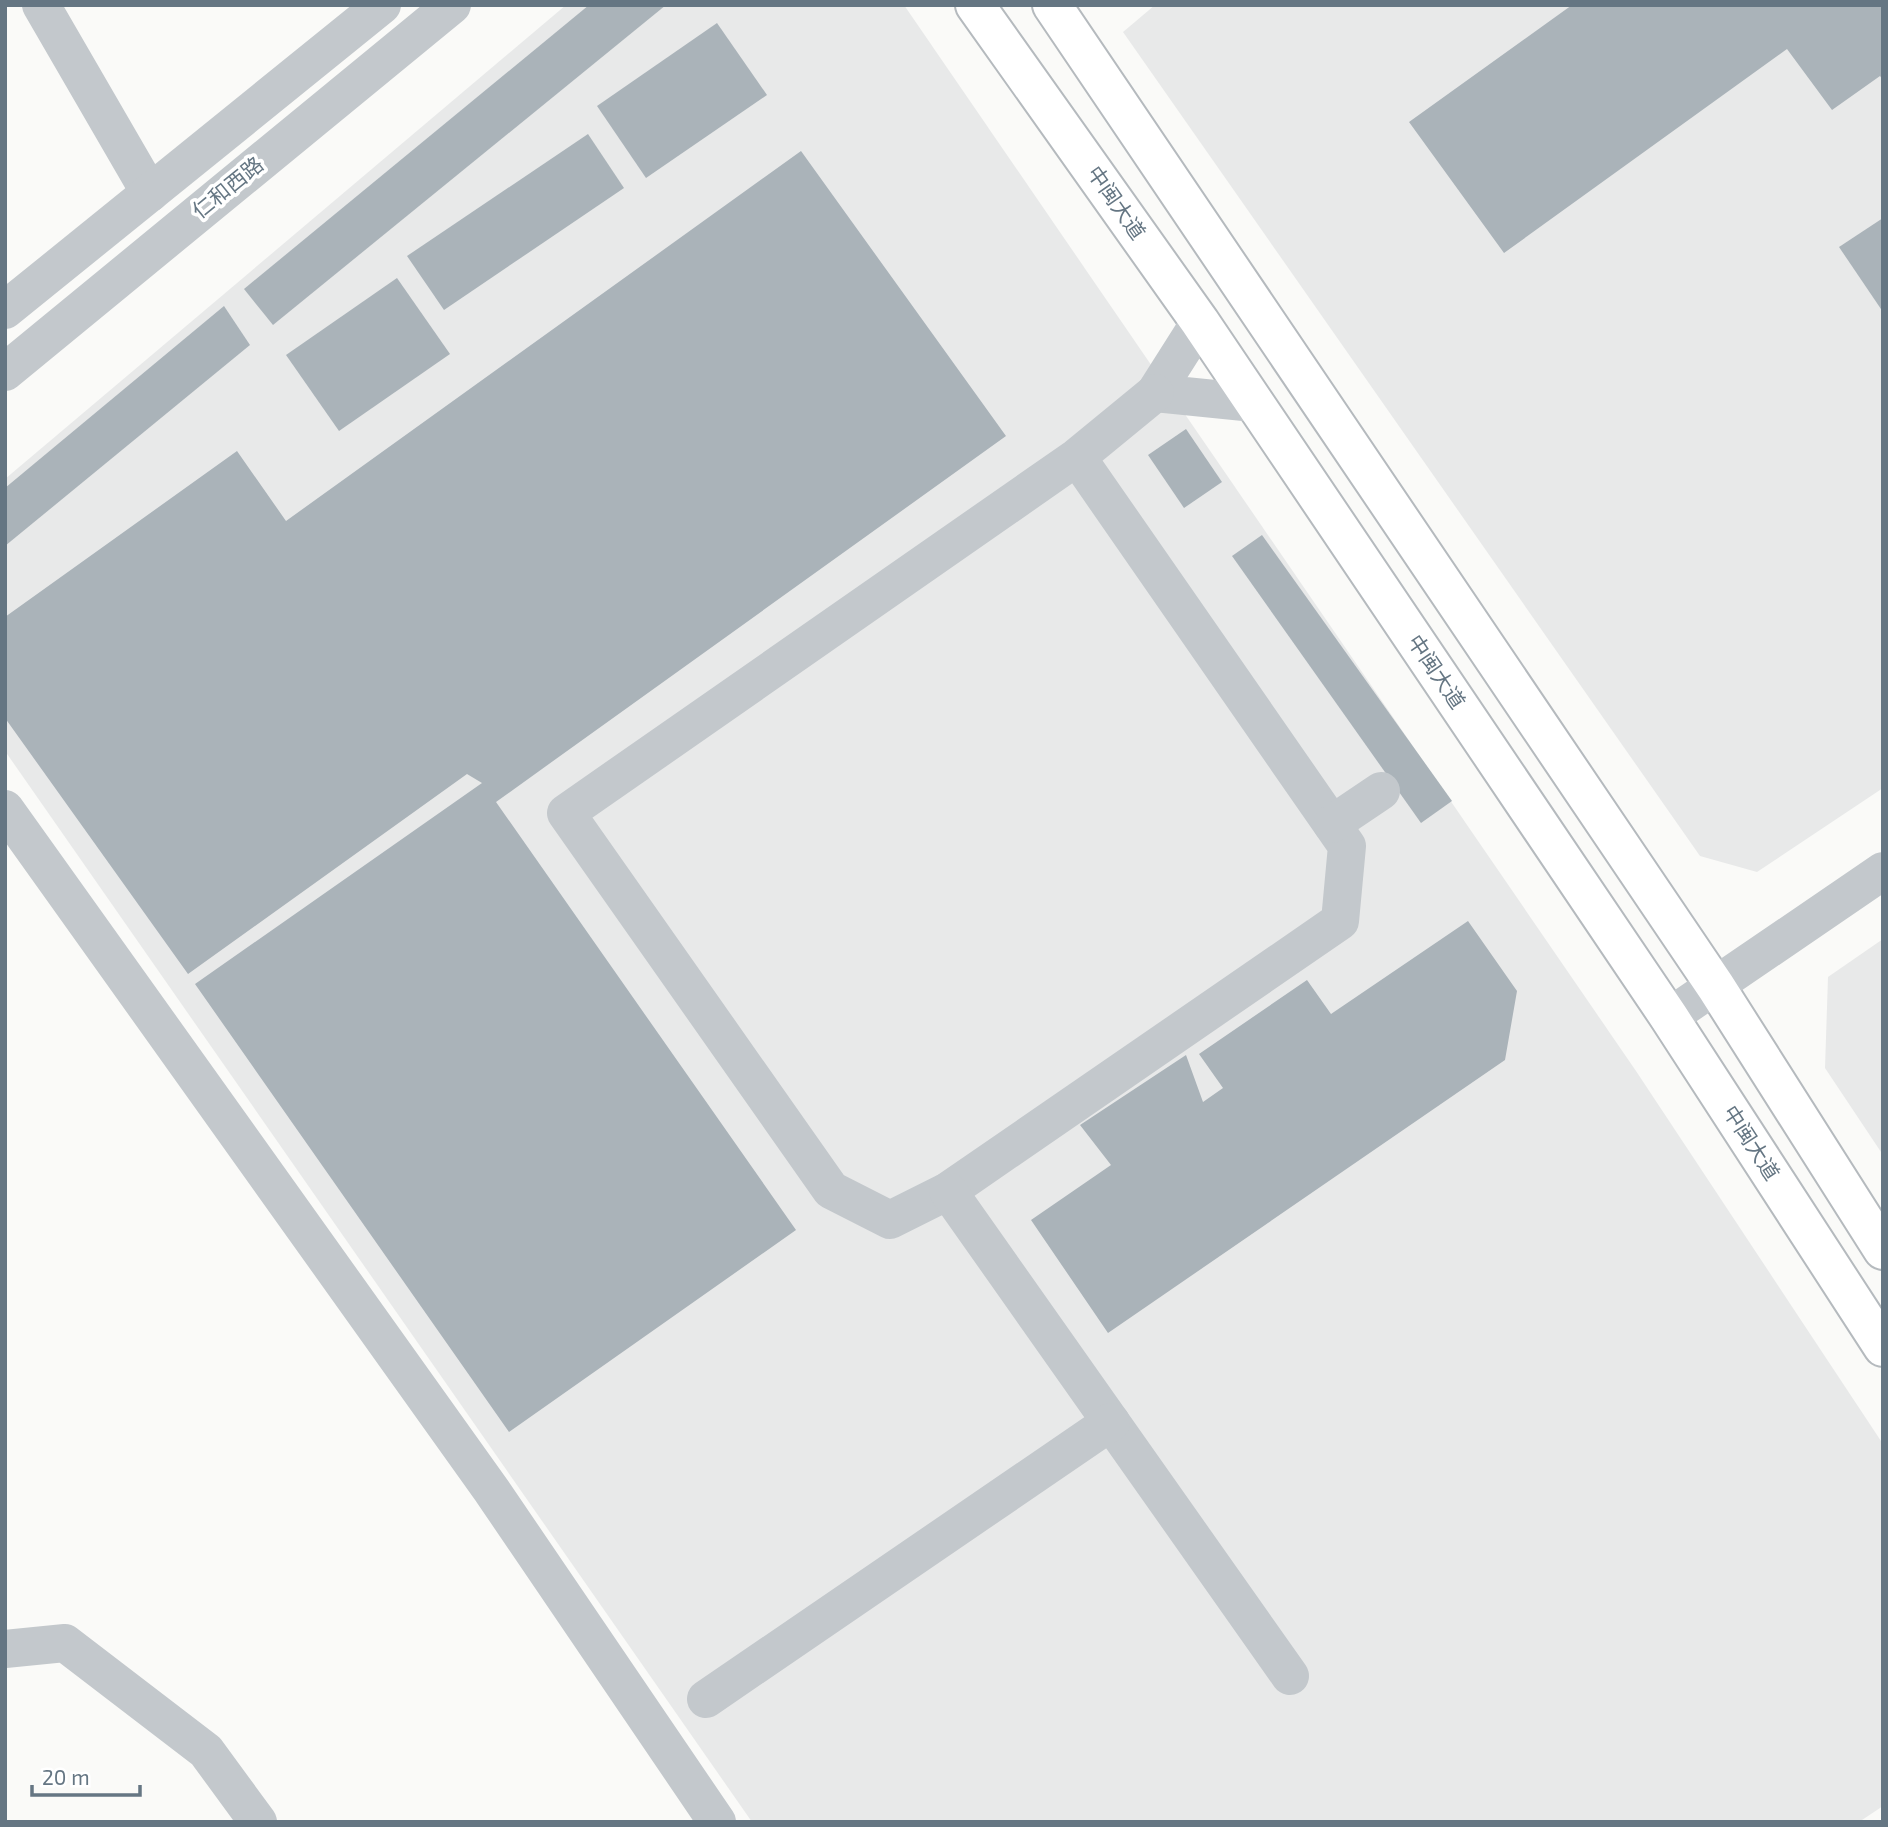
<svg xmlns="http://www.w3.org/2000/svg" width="1888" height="1827" font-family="'Exo 2','Noto Sans SC',sans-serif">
	<rect width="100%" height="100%" fill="#fafaf8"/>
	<!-- built -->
	<g fill="#e8e9e9">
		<path d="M566 5H904L1636 1071 1883 1444V1806L1859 1822H752L5 751V479Z"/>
		<path d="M1155 5H1883V788L1757 872 1700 856 1123 32Z"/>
		<path d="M1883 939V1155L1825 1068 1828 977Z"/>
	</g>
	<!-- building -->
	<g fill="#aab3b9">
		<path d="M589 5H666L273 325 244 289Z"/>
		<path d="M1572 5H1883V80L1880 76 1832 110 1787 49 1504 253 1409 122Z"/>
		<path d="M717 23 767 95 646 178 597 106Z"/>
		<path d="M588 134 624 188 444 310 407 256Z"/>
		<path d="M801 151 1006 436 496 802 796 1230 509 1432 195 984 482 783 467 774 188 974 5 718V617L237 451 286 521Z"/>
		<path d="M1883 218V312L1839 247Z"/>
		<path d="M397 278 450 354 339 431 286 355Z"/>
		<path d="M224 306 250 345 5 546V488Z"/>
		<path d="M1186 429 1222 482 1184 508 1148 455Z"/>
		<path d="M1262 535 1452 801 1421 823 1232 556Z"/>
		<path d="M1468 921 1517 991 1505 1060 1108 1333 1031 1220 1111 1165 1080 1125 1186 1055 1203 1102 1223 1088 1199 1054 1307 980 1331 1014Z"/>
	</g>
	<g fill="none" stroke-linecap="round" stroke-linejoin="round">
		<!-- major casing -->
		<g stroke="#b5babe" stroke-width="42">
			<g id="major">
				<path d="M975 5 1200 322 1669 1017 1883 1347"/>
				<path d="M1052 5 1716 987 1883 1250"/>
			</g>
		</g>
		<!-- minor -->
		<g stroke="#c3c8cc" stroke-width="38">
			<path d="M41 5 150 193"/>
			<path d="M5 310 382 5"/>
			<path d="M1200 322 1155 393 1254 403"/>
			<path d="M5 372 452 5"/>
			<path d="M1077 457 1347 846 1340 921 948 1191 890 1220 831 1190 566 813 1077 457 1155 393"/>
			<path d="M5 809 492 1491 717 1822"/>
			<path d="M1332 824 1381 791"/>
			<path d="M1669 1017 1883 871"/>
			<path d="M948 1191 1290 1676"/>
			<path d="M5 1649 65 1643 206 1751 258 1822"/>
			<path d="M706 1699 1111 1422"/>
		</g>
		<!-- major -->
		<use href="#major" stroke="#fff" stroke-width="38"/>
	</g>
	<g text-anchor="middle" stroke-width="7" stroke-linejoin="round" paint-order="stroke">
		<!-- street labels -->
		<g font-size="21" fill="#657683" stroke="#fff">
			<text transform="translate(228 188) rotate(-39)" y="7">仁和西路</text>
			<text transform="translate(1116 203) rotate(55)" y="7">中闽大道</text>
			<text transform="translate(1436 672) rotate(56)" y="7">中闽大道</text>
			<text transform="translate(1751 1143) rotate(57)" y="7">中闽大道</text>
		</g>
	</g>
	<!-- border -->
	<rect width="1888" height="1827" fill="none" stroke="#657683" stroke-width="14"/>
	<!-- scale -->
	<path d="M32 1785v10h108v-10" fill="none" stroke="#657683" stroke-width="3.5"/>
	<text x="42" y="1785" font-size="21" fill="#657683" stroke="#ffffff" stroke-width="5" paint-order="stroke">20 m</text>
</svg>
